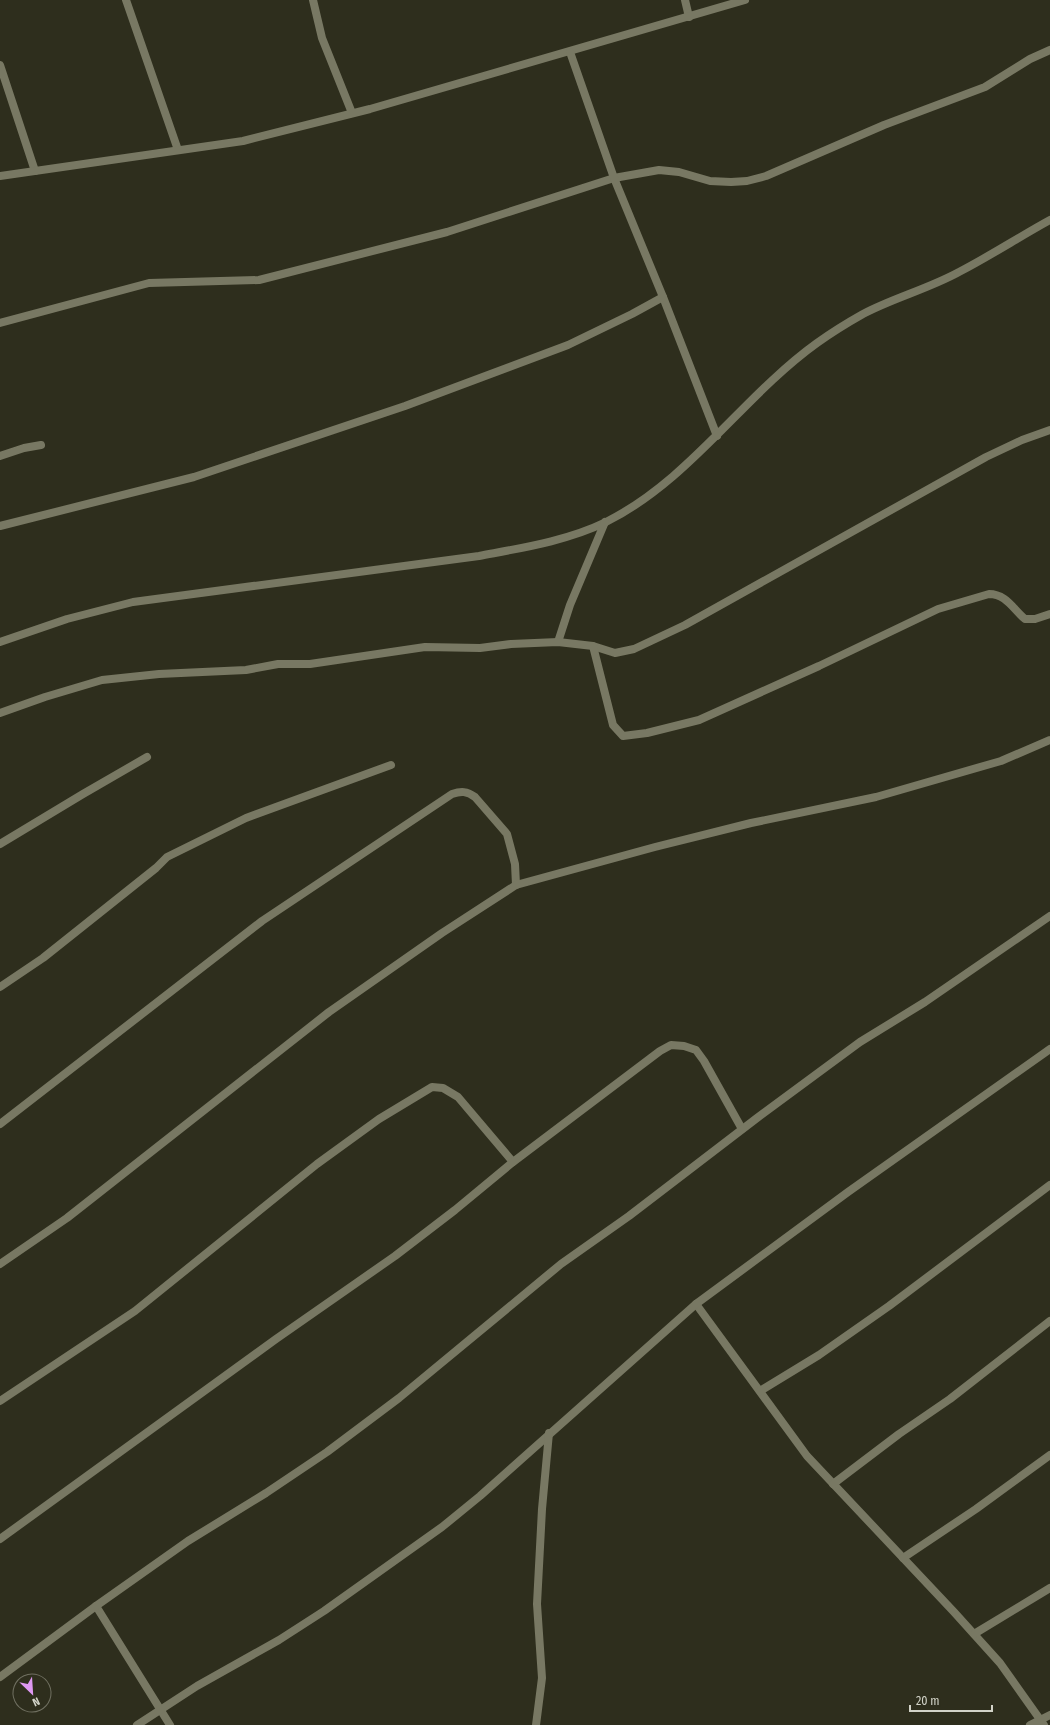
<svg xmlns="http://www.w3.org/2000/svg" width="1050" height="1725" font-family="'Fira Sans Condensed',sans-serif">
	<rect width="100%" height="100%" fill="#2e2e1d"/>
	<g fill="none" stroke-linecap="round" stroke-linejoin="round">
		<!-- street -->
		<g stroke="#787863" stroke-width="8">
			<path d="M126 0 178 150"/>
			<path d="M313 0 322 38 352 113"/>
			<path d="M685 0 689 17"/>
			<path d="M0 65 35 171"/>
			<path d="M0 176 243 141 370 109 745 0"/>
			<path d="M663 297 717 436"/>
			<path d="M0 323 149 283 259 280 447 232 614 178 659 170 679 172 710 181 731 182 747 181 766 176 884 125 985 87 1030 59 1050 50"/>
			<path d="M0 456 24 448 41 445"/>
			<path d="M0 526 194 477 405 406 568 345 632 314 663 297 614 178 570 52"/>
			<path d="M0 642 67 619 133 602 479 556C521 548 567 541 606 522 690 480 742 397 817 343 831 333 847 323 863 314 893 298 928 289 959 272 990 256 1019 237 1050 220"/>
			<path d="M558 642 570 605 605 522"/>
			<path d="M593 646 615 653 634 649 685 625 986 457 1022 440 1050 430"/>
			<path d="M0 713 45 697 102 680 159 674 246 670 278 664H310L425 647 480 648 511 644 558 642 593 646 613 725 623 736 647 733 699 720 819 666 938 609 989 594C1006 594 1013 609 1025 619H1035L1050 614"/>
			<path d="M0 844 83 794 147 757"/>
			<path d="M0 987 43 958 156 868 167 857 246 818 391 765"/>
			<path d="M0 1124 262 921 452 794C461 791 467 791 475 797L507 834 515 864 516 885"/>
			<path d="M0 1264 67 1218 329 1012 442 933 516 885 655 847 751 823 876 797 1001 761 1050 740"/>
			<path d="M696 1304 807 1456 954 1612 1000 1663 1044 1725"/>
			<path d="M760 1391 819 1355 889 1306 1050 1185"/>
			<path d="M0 1401 135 1311 317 1164 379 1119 432 1087 443 1088 458 1097 513 1162"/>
			<path d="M833 1484 899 1434 950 1399 1050 1321"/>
			<path d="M0 1539 276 1339 395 1256 455 1210 513 1162 660 1051 671 1045 684 1046 696 1050 704 1061 742 1129"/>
			<path d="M903 1558 976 1509 1050 1455"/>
			<path d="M96 1606 170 1725"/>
			<path d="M974 1634 1050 1588"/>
			<path d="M0 1677 96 1606 188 1541 266 1493 327 1452 399 1398 561 1264 629 1216 757 1118 860 1042 925 1002 1050 916"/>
			<path d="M137 1725 197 1686 279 1640 324 1611 442 1527 480 1496 696 1304 848 1192 1050 1049"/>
			<path d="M536 1725 542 1678 537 1604 542 1509 549 1433"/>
			<path d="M1030 1725 1050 1715"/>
		</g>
	</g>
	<!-- north arrow -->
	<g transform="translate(32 1693) rotate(155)"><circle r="19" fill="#2e2e1d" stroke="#707061"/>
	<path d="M0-3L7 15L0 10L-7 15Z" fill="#de98f2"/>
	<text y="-6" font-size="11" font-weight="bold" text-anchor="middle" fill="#d2d3c8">N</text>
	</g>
	<!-- scale -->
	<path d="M910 1705v6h82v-6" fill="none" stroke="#d2d3c8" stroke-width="2"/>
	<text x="916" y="1705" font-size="12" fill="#d2d3c8" stroke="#2e2e1d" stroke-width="3" paint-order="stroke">20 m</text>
</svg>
